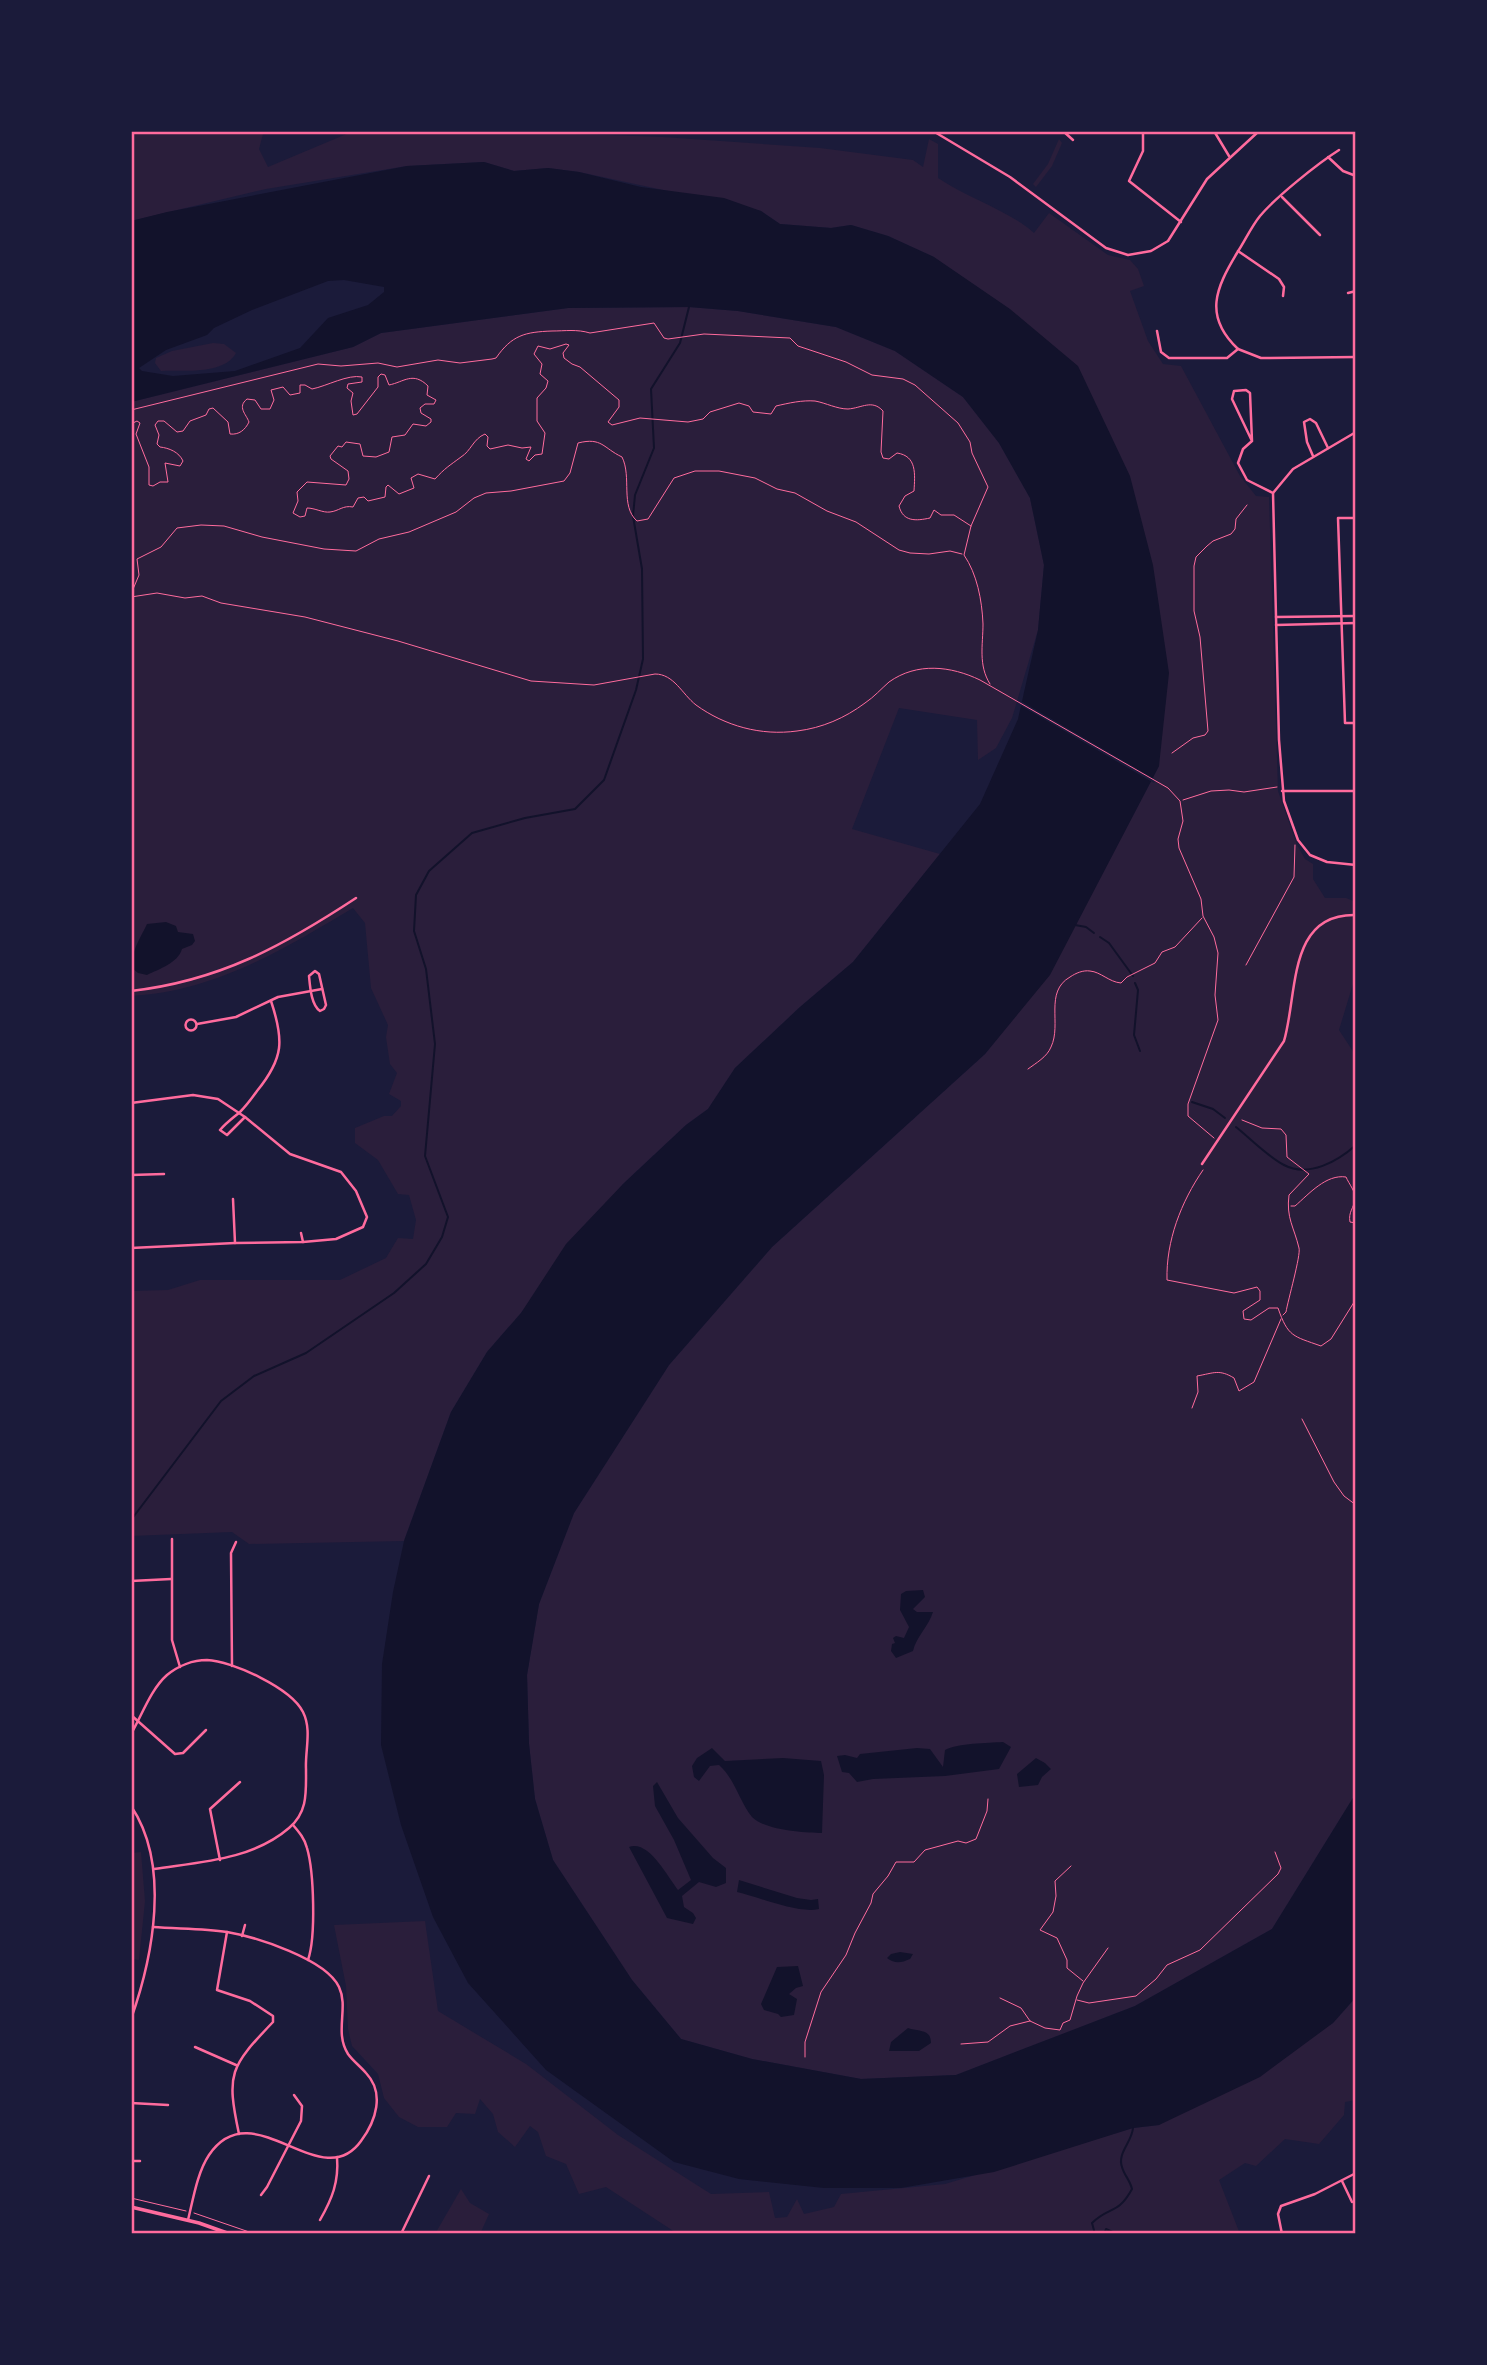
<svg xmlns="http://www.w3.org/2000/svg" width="1487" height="2365" font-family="'Roboto Serif',serif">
	<rect width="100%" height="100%" fill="#1b1b3a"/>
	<!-- green -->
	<g fill="#2a1e3b">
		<path d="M131 131H260L263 134 259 149 268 167 349 133H547L663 137 820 148 913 160 923 167 929 139 938 144V178C969 199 1008 210 1034 233L1049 213 1108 255 1130 260 1138 269 1144 286 1130 291 1148 341 1163 364 1181 366 1240 476 1256 496 1269 497 1278 791 1297 845 1305 859 1313 864V879L1325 898H1346L1356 902V974L1339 1030 1356 1056V1793L1272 1929 1135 2006 956 2075 861 2079 752 2059 681 2039 632 1980 553 1860 535 1799 529 1744 527 1675 539 1604 574 1513 669 1365 772 1247 985 1054 1049 975 1159 766 934 257 888 236 851 225 831 228 780 224 761 211 579 172 548 168 514 171 484 162 407 166 266 189 131 221Z"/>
		<path d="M1059 139 1062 143 1052 166 1036 187 1033 184 1048 164Z"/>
		<path d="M689 307 738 311 836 327 895 351 963 397 999 443 1030 498 1044 565 1038 630 1012 718 996 748 978 760 977 720 899 708 852 829 940 854 853 962 800 1007 735 1068 708 1109 686 1125 623 1184 521 1313 487 1352 451 1412 404 1541 249 1544 232 1532 131 1536V1291L168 1290 200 1280H340L386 1258 398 1238 413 1239 416 1220 409 1195 398 1194 378 1160 355 1143V1128L384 1116H392L401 1106V1101L389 1094 397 1073 390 1064 386 1037 388 1025 371 988 365 923 353 908C284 949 214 992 131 996V402L353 347 381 333 568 308Z"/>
		<path d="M213 343 224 344 236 353C224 375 184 370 161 371L155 363 156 358 172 351Z"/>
		<path d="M141 1852 145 1901 139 1960 131 1959V1853Z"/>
		<path d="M425 1921 438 2011 526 2064 618 2135 711 2194 769 2192 775 2218 787 2217 797 2199 804 2214 834 2207 841 2194 945 2184 1133 2128 1159 2125 1333 2023 1356 1997V2100L1345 2102 1344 2115 1319 2144 1285 2139 1256 2166 1245 2163 1219 2180 1240 2234H678L606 2187 579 2194 566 2164 546 2156 538 2132 530 2126 515 2147 498 2132 493 2114 480 2099 475 2114 456 2113 447 2127H418L399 2117 384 2098 378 2074 352 2046 348 2029 346 1986 334 1925Z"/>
		<path d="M461 2189 470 2203 489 2214 480 2234H435Z"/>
	</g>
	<!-- water -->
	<g fill="#12122b" fill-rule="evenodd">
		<path d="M484 162 514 171 548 168 579 172 641 187 724 198 761 211 780 224 831 228 851 225 888 236 934 257 1010 309 1078 366 1130 476 1153 565 1169 673 1159 766 1050 975 985 1054 772 1247 669 1365 574 1513 539 1604 527 1675 529 1744 535 1799 553 1860 632 1980 681 2039 752 2059 861 2079 956 2075 1135 2006 1272 1929 1356 1793V1997L1333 2023 1260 2077 1159 2125 1133 2128 994 2172 901 2188H824L739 2179 674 2162 546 2070 468 1983 433 1917 401 1825 381 1745 382 1664 393 1592 404 1541 451 1412 487 1352 521 1313 566 1244 623 1184 686 1125 708 1109 735 1068 800 1007 853 962 980 804 1018 719 1038 630 1044 565 1030 498 999 443 963 397 895 351 836 327 738 311 689 307 568 308 381 333 353 347 131 402V221L167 212 407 166ZM344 280 384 287V292L368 305 328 318 300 348 235 371 173 376 142 371 139 368 166 350 207 335 214 328 252 310 328 281Z"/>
		<path d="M166 922 176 926 178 932 193 934 195 941 192 945 182 949C178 963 159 969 147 975L138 973 132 968C131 951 140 939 147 924Z"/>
		<path d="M923 1590 925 1597 913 1609 917 1612H933C929 1626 916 1637 913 1651L896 1658 891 1651 892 1644 895 1643 893 1638 896 1636 904 1638 909 1627 900 1610 901 1594 906 1591Z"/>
		<path d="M1003 1742 1011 1747 999 1769 945 1776 873 1779 857 1782 849 1773 842 1772 837 1756 845 1755 857 1758 860 1754 917 1748 930 1749 943 1767 945 1750C958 1743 987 1743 1003 1742Z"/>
		<path d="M712 1748 725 1761 783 1758 821 1761 824 1775 822 1833C805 1833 764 1830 752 1817 739 1801 735 1779 719 1765L710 1766 699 1781 694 1777 692 1766 697 1758Z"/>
		<path d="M1036 1758 1045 1763 1051 1769 1042 1777 1038 1785 1019 1787 1017 1774Z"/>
		<path d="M657 1782 678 1818 713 1858 726 1868V1883L716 1887 699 1882 682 1896 684 1907 693 1913 696 1918 693 1924 667 1918 629 1847C649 1840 667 1876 678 1890L691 1880 674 1840 655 1806 653 1786Z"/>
		<path d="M739 1880 797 1898 811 1900 818 1899 819 1909C798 1914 759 1897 737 1892Z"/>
		<path d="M900 1952 913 1954 910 1959C901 1963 895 1964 887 1958L891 1954Z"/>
		<path d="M798 1966 803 1986 796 1988 789 1994 797 1999 794 2015 781 2017 778 2014 764 2010 761 2004 777 1967Z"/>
		<path d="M908 2028C920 2032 931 2029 931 2043L919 2051H889L891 2042Z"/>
	</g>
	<!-- pier -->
	<path fill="#1b1b3a" d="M1019 700 1156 780 1154 783 1018 704Z"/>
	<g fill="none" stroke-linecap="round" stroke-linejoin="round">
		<!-- stream -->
		<g stroke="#12122b" stroke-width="2">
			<path d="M1075 925 1086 927 1094 933"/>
			<path d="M1100 937 1109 943 1133 976"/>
			<path d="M1135 983 1138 990 1134 1035 1140 1051"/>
			<path d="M1192 1102 1213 1109 1225 1118"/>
			<path d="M1236 1127C1251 1139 1267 1156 1284 1165 1309 1178 1338 1161 1356 1145"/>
			<path d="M131 1520 221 1401 254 1376 306 1353 394 1293 426 1264 442 1237 448 1217 425 1156 435 1044 426 969 414 931 416 895 429 871 472 833 525 818 575 809 604 780 636 690 643 659 642 569 633 516 635 495 654 448 651 389 680 343 689 307"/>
			<path d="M1095 2234 1092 2223C1109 2206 1118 2215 1132 2189 1130 2180 1124 2175 1122 2167 1117 2153 1132 2142 1133 2128"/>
			<path d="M1104 2234 1106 2229 1117 2234"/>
		</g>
		<!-- path -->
		<g stroke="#ff6b9d" stroke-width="1">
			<path d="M131 410 318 364 341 366 378 363 397 367 438 360 460 363 492 359 496 358C512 335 525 332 552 331 565 331 577 329 590 333L654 323 664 338 668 339 704 334 790 338 798 346 846 362 872 375 903 379 915 385 958 423 970 442 972 453 988 487 971 526 964 555C977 574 982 600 983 624 983 645 978 665 990 684"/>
			<path d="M131 424 137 421 140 423 136 434 149 467V485L153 486 160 482H168L165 463 180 466 183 461C179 452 169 448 160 447L157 444 159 435 155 425 158 421H164L177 432 183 431 190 421 206 415 209 409 213 408 228 422 230 434C239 435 245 430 249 422 246 414 237 407 247 399L255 400 261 409H270L274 400 271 390 283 387 290 395 300 393V385H305L312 389C327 386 348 374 362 377V382L348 384 347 388 353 393 351 401 353 415 357 414 378 387V377L381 374 385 375 389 385C404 382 413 371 428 386L427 395 436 400 434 404H425L420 408 421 413 431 419V422L426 426 413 424 405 435 392 437 389 452 376 457 363 456 360 444 346 442 342 447 338 446 330 456 331 459 348 471 349 479 346 485 307 482 297 492 298 501 293 513 300 517 305 516 307 508C315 508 323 513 330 512 339 511 343 505 353 507L358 498 364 497 368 501 385 497 386 487 388 485 399 494 414 488 411 478 418 474 435 479C445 468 449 466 461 457 471 451 473 439 485 434L488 437 487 446 490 449 508 445 522 448 531 447 526 459 529 461 535 455 542 454 545 433 537 421V398L546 388 548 381 540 374 542 364 534 354 538 346 550 349 566 344 569 345 563 353 564 358 572 364 580 367 619 400V407L608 422 612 425 640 418 688 422 703 419 710 412 739 403 749 406 753 412 771 414 776 406C789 403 802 400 815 401 826 403 837 409 848 409 862 408 872 399 883 411L881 452 883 458 889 459 897 453C917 456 915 474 914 491L905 496 899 506C903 522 916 521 930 518L934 510 941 515H954L971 526"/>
			<path d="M131 452V457"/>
			<path d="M131 594 139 575 137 559 161 547 177 528 201 525 224 526 262 537 324 549 356 551 379 539 409 532 456 512 474 498 486 493 511 491 564 481 570 473 578 443C602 437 603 448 622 457 632 477 620 506 637 521L648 519 674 478 695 471H719L755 478 777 489 795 493 827 511 856 522 899 550 910 553 929 554 950 551 962 554"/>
			<path d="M131 597 157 593 185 598 202 596 221 603 305 617 398 641 531 681 594 685 655 674C674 674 682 694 696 705 725 726 761 736 797 731 822 728 845 718 865 703 874 697 881 689 889 682 917 662 951 666 980 680L1168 788 1180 801 1183 821 1178 839 1179 848 1201 899 1203 916 1214 937 1218 953 1215 995 1218 1020 1188 1104V1116L1214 1138"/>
			<path d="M1172 753 1193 738 1205 735 1208 731 1200 637 1194 611V566L1196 557 1207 546 1213 541 1231 534 1235 529 1236 519 1247 505"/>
			<path d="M1183 800 1211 791 1229 790 1244 792 1277 787"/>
			<path d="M1246 965 1294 877 1295 845"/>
			<path d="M1028 1069C1036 1063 1047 1057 1051 1047 1062 1024 1044 992 1070 977 1076 973 1083 970 1090 971 1101 972 1109 982 1121 983L1127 977 1155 963 1162 952 1175 947 1202 918"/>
			<path d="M1242 1120 1262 1128 1281 1129 1286 1135 1287 1157 1309 1174 1289 1195C1286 1218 1294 1227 1299 1248 1301 1255 1288 1300 1286 1312L1283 1315"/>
			<path d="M1203 1170C1181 1202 1166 1241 1167 1280L1234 1293 1257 1287 1260 1291V1300L1243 1311 1244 1319 1251 1320 1269 1308H1278C1288 1337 1293 1336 1321 1346L1331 1339 1356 1299"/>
			<path d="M1291 1206H1295C1309 1194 1326 1174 1346 1177 1349 1184 1356 1192 1355 1199 1354 1208 1348 1212 1350 1222L1356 1223"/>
			<path d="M1192 1408 1198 1392 1197 1376C1214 1373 1219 1369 1234 1378L1239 1391 1254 1382 1281 1319"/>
			<path d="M1302 1419 1334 1482 1344 1496 1356 1505"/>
			<path d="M1071 1866 1055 1881 1056 1896 1053 1912 1040 1930 1057 1938 1067 1960V1968L1083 1981"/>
			<path d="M1000 1998 1021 2008 1030 2021 1045 2028 1060 2030 1063 2023 1070 2020 1077 1996 1083 1983 1108 1948"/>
			<path d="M1077 2000 1089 2003 1136 1996 1156 1979 1167 1965 1200 1950 1278 1874 1281 1868 1275 1852"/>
			<path d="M961 2044 988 2042 1010 2026 1030 2021"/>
			<path d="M805 2057V2042L821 1992 846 1955 855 1933 871 1903 873 1894 888 1876 896 1862H914L925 1850 958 1841 966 1843 976 1839 987 1811 988 1799"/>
			<path d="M131 2198 186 2211"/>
			<path d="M194 2213 255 2234"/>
		</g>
		<!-- minor -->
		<g stroke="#ff6b9d" stroke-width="2.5">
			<path d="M933 131 1010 177 1106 248 1128 255 1151 251 1168 241 1207 179 1259 131"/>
			<path d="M1063 131 1073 140"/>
			<path d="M1143 131V151L1129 181 1181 222"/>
			<path d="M1214 131 1229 156"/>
			<path d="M1328 157 1343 171 1356 176"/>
			<path d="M1282 197 1320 235"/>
			<path d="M1238 251 1279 279 1284 287 1283 296"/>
			<path d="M1348 293 1356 291"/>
			<path d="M1157 331 1161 352 1169 358H1227L1238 349 1261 358 1356 357"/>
			<path d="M1238 349C1203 316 1216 288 1237 253 1245 241 1251 227 1260 216 1276 197 1317 164 1339 150"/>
			<path d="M1356 432 1293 469 1273 493 1279 740 1284 801 1298 840 1310 855 1327 862 1356 865"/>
			<path d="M1252 441 1232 399 1234 391 1246 390 1250 393 1252 441 1243 449 1238 463 1247 480 1273 493"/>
			<path d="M1313 456 1307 442 1304 422 1310 419 1316 423 1328 448"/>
			<path d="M1356 518H1338L1345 723H1356"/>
			<path d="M1276 617 1356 616"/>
			<path d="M1276 625 1356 623"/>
			<path d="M1282 791H1356"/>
			<path d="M315 971 319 974 326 1005 324 1009 320 1011C311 1005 310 986 309 976Z"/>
			<path d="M131 991C219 981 283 946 356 898"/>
			<circle cx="191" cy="1025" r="5.5"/>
			<path d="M197 1024 236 1017 278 997 322 989"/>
			<path d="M131 1103 193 1095 218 1099 245 1117 290 1154 341 1172 356 1191 367 1217 363 1227 336 1239 303 1242 235 1243 131 1248"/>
			<path d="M245 1117 227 1135 220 1130C227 1122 233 1118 240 1112 246 1106 252 1098 257 1091 284 1058 284 1040 271 1001"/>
			<path d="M1202 1164 1284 1041C1298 994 1287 913 1356 915"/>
			<path d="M131 1175 164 1174"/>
			<path d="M233 1199 235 1243"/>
			<path d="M301 1233 303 1242"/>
			<path d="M172 1539V1640L180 1667"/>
			<path d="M131 1581 171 1579"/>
			<path d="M232 1666 231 1553 236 1542"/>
			<path d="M131 1715 175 1754 183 1753 206 1730"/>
			<path d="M131 1734C142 1715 151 1689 167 1675 178 1666 193 1660 207 1660 232 1661 291 1688 303 1712 312 1730 305 1750 306 1769 306 1792 308 1812 289 1828 252 1860 200 1862 154 1869"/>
			<path d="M293 1825C299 1832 305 1839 307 1848 314 1872 316 1937 308 1960"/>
			<path d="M220 1860 210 1809 240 1782"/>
			<path d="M153 1927C177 1929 203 1928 227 1932 256 1937 326 1959 339 1987 349 2008 334 2032 348 2054 353 2061 360 2066 366 2073 385 2093 376 2121 361 2141 321 2197 253 2090 209 2155 197 2173 193 2200 188 2220"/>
			<path d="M227 1932 217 1990 250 2001 273 2016V2022C230 2067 226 2073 239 2134"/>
			<path d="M242 1936 245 1925"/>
			<path d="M195 2047 236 2065"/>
			<path d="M131 2103 168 2105"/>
			<path d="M131 2161H140"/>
			<path d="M1342 2181 1352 2202"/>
			<path d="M261 2195 267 2187 301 2121 302 2106 294 2095"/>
			<path d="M320 2220C332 2199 339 2182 337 2157"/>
			<path d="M522 2233 526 2234"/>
			<path d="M401 2234 429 2176"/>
			<path d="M1282 2234 1278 2214 1281 2206 1315 2194 1356 2173"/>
		</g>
		<!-- tertiary -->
		<path stroke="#ff6b9d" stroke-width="2.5" d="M131 1806C171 1865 153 1957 131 2019"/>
		<!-- secondary -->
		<path stroke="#ff6b9d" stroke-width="3.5" d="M131 2207 199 2223 230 2234"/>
	</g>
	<!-- border -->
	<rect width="1487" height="2365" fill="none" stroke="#1b1b3a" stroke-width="266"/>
	<rect x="133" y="133" width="1221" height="2099" fill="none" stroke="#ff6b9d" stroke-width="2.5"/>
</svg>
